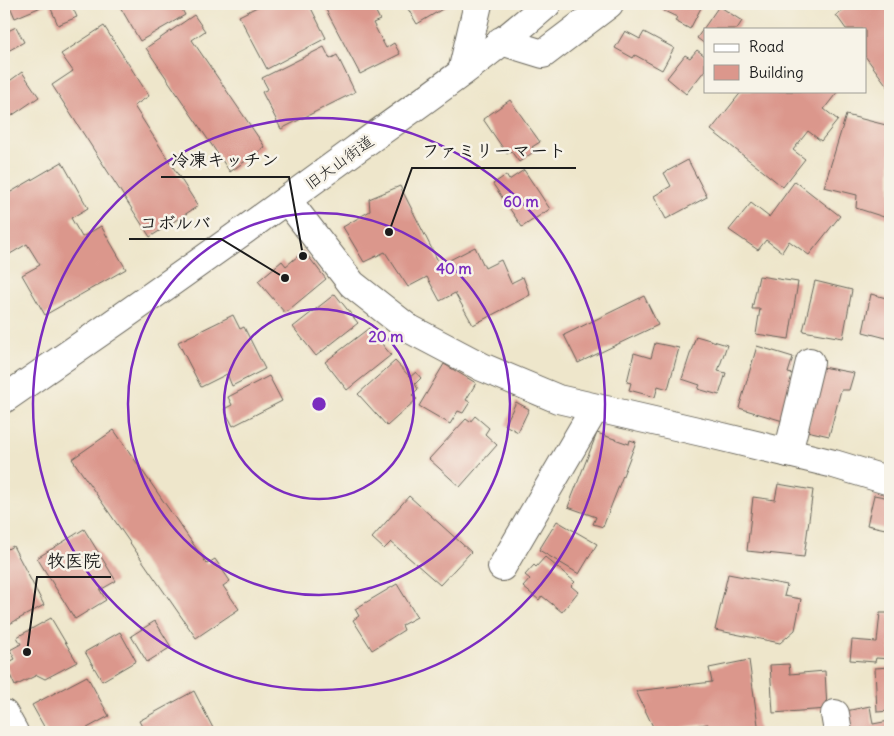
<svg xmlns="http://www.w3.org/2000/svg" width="894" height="736" font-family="Delius,'Klee One',sans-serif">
	<rect width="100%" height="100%" fill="#f7f3e8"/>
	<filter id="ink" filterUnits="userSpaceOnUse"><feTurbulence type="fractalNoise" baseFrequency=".02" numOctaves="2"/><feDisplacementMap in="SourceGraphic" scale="10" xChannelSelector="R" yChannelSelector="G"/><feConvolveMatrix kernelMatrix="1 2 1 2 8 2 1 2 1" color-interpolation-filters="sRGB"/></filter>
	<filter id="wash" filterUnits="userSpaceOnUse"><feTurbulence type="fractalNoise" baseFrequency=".0096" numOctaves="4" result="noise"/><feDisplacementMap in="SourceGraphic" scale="20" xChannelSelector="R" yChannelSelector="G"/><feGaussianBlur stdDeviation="1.12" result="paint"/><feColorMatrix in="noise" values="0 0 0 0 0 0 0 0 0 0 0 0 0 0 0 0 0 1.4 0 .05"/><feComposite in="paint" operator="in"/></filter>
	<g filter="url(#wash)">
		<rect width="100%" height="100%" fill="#eee6cb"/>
		<g id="blocks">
			<!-- building -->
			<g fill="#db978c">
				<path d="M9 4H48L15 18Z"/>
				<path d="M49 4H71L77 17 58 25Z"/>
				<path d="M121 4H179L185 15 140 41 119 5Z"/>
				<path d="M263 4H309L326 38 267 69 239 16Z"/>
				<path d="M323 4H361L362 6 366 4H372L380 20 373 23 386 48 394 43 400 54 360 74Z"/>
				<path d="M405 4H451L417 24Z"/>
				<path d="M665 4H703L690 29 675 21 677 17 662 10Z"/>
				<path d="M851 4H890V85L888 87 865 56V29H846L836 15Z"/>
				<path d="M719 6 742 21 737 29H705V44L697 38Z"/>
				<path d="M194 15 205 31 192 40 265 147 230 172 146 48Z"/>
				<path d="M104 26 149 96 134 106 198 206 150 237 52 85 73 71 61 54Z"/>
				<path d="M16 27 24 42 8 51 4 44V33Z"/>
				<path d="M625 31 640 39 644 32 674 48 662 70 635 55 633 58 615 48Z"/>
				<path d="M324 47 330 59 337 55 355 92 281 129 262 92 268 89 262 78Z"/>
				<path d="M697 50 705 56V70L686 94 667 78 685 55 690 58Z"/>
				<path d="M22 72 39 97 4 121V85Z"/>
				<path d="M742 91H838L824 109 838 120 821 141 808 131 793 150 805 159 783 187 711 130Z"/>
				<path d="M510 100 540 142 532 147 535 151 519 162 511 151 507 154 483 119Z"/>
				<path d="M846 115 890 126V219L856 208 857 195 824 187Z"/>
				<path d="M688 160 707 197 666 219 654 196 671 186 664 173Z"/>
				<path d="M62 162 88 208 71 218 82 237 101 226 126 269 45 315 22 275 40 265 27 244 10 254 4 243V196Z"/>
				<path d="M524 170 550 209 522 227 493 184 506 175 509 180Z"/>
				<path d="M795 181 840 216 809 255 789 241 782 252 766 240 758 250 729 230 751 203 769 217Z"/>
				<path d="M400 186 440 265 475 247 485 268 501 260 511 283 523 277 530 295 473 325 455 293 440 301 427 277 408 287 385 252 364 262 343 227 370 211 369 199Z"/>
				<path d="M304 251 326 279 285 313 258 281 282 261 286 266Z"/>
				<path d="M759 276 798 282 789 339 756 334 760 309H752Z"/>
				<path d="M815 281 852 290 843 338 803 331Z"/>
				<path d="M335 294 358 323 316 356 293 327Z"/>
				<path d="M871 294 890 299V339L863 332Z"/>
				<path d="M644 296 658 325 578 363 564 335Z"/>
				<path d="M233 315 240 329 244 327 265 369 232 386 227 374 201 387 178 342Z"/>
				<path d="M369 328 391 355 347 390 325 362Z"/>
				<path d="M696 336 727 345 718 371 726 373 719 395 698 389 700 385 682 379Z"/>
				<path d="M655 343 679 348 668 389 658 386 655 397 629 390 631 383 627 382 634 353 651 358Z"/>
				<path d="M757 346 793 357 788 373 796 375 783 421 739 408Z"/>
				<path d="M395 361 410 377 416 372 421 378 415 384 418 389 412 395 417 399 387 426 358 394Z"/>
				<path d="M444 364 476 383 466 400 470 402 463 413 458 411 450 424 419 406Z"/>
				<path d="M822 367 854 373 849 390H841L829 436 807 431Z"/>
				<path d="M269 376 282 401 233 426 224 409 232 405 228 397Z"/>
				<path d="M516 402 529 409 518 432 505 425Z"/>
				<path d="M475 416 489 428 485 434 497 445 460 487 429 459 466 419 470 422Z"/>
				<path d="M114 430 207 564 215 559 230 581 223 586 239 609 196 638 72 459Z"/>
				<path d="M597 433 629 444 630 440 636 442 603 527 593 524 596 517 568 507Z"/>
				<path d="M778 484 813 490 804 557 747 551 753 497 775 500Z"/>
				<path d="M874 495 890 498V530L867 525Z"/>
				<path d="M409 496 471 552 440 585 391 542 384 549 372 538Z"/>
				<path d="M557 521 597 544 579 574 539 550Z"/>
				<path d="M84 529 116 581 100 590 106 600 75 619 37 558Z"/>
				<path d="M13 546 44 605 4 627V551Z"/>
				<path d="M545 557 575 582 571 586 578 592 562 612 542 596 539 600 523 587 530 579 525 575 534 565 536 567Z"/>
				<path d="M728 574 787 585 784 596 801 599 795 630 780 643 715 630Z"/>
				<path d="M397 584 417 617 402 625 404 630 372 650 353 620 359 616 355 609Z"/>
				<path d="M880 613H890V659L876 658 875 662 850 660 852 640 877 642Z"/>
				<path d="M51 618 77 662 45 679 37 675 15 686 5 664 15 659 10 650 21 644 17 637Z"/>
				<path d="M155 621 171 647 147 662 131 636Z"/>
				<path d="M120 632 136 661 102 681 85 652Z"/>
				<path d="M749 660 759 732H709L708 724 655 731 636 691 712 682 709 668Z"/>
				<path d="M789 664 790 674 825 671 827 709 773 713 770 665Z"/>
				<path d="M890 667V711L877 712 875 668Z"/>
				<path d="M87 676 109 716 80 732H47L32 705Z"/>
				<path d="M194 691 215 732H145L139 721Z"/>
				<path d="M870 706 873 724 889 721 890 732H850L846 711Z"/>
			</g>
		</g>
	</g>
	<g filter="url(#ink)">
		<use href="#blocks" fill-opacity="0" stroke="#666359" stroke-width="1"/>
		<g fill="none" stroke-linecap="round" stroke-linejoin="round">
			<!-- minor casing -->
			<g stroke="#666359" stroke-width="30">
				<g id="minor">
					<path d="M501 41 543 54 609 4"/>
					<path d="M462 72 478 4"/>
					<path d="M287 200 352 284 408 328 482 367 558 399 706 433 834 464 890 481"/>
					<path d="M4 399C122 318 239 235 355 150 420 103 487 57 547 4"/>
					<path d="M788 453 810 362"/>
					<path d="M502 567 595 408"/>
					<path d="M4 714 14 732"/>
					<path d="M835 714 838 732"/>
				</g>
			</g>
			<!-- minor -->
			<use href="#minor" stroke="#fff" stroke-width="28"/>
		</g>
	</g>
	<!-- distance rings -->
	<g fill="none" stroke="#7b2cbf" stroke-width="2.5">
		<circle cx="319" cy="404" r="95"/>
		<circle cx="319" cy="404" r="191"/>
		<circle cx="319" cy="404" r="286"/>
	</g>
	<g text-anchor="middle" stroke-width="5" stroke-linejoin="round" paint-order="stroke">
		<!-- street labels -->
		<g font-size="16" fill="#1c1c1c" stroke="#f7f3e8">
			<text transform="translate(339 162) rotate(-36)" y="6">旧大山街道</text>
		</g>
	</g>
	<circle cx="319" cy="404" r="8" fill="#7b2cbf" stroke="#f7f3e8" stroke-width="2.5"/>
	<g font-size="15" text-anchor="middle" font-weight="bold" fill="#7b2cbf" stroke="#f7f3e8" stroke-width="5" stroke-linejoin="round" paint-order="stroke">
		<text x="521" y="207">60 m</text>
		<text x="454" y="274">40 m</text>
		<text x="386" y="342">20 m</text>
	</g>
	<!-- callouts -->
	<path fill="none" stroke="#1c1c1c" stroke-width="2" d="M389 232L412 168H576M303 256L289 177H161M285 278L221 239H129M27 652L37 577H111"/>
	<g fill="#1c1c1c" stroke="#f7f3e8" stroke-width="2">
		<circle cx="389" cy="232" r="5"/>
		<circle cx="303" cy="256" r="5"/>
		<circle cx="285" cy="278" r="5"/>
		<circle cx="27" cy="652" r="5"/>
	</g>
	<g font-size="18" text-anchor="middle" font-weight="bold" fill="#1c1c1c" stroke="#f7f3e8" stroke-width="5" stroke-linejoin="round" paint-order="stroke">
		<text x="494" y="157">ファミリーマート</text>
		<text x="225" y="166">冷凍キッチン</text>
		<text x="175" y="229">コボルバ</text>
		<text x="74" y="567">牧医院</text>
	</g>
	<!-- margin -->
	<rect width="894" height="736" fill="none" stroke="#f7f3e8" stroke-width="20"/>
	<!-- legend -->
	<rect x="704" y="28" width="162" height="65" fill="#f7f3e8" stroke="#9f9d96"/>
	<rect x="714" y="44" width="25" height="8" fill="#ffffff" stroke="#9f9d96"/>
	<text x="749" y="52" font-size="15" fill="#1c1c1c">Road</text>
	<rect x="714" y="65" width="25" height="15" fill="#db978c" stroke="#9f9d96"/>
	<text x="749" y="78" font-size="15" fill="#1c1c1c">Building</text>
</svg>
